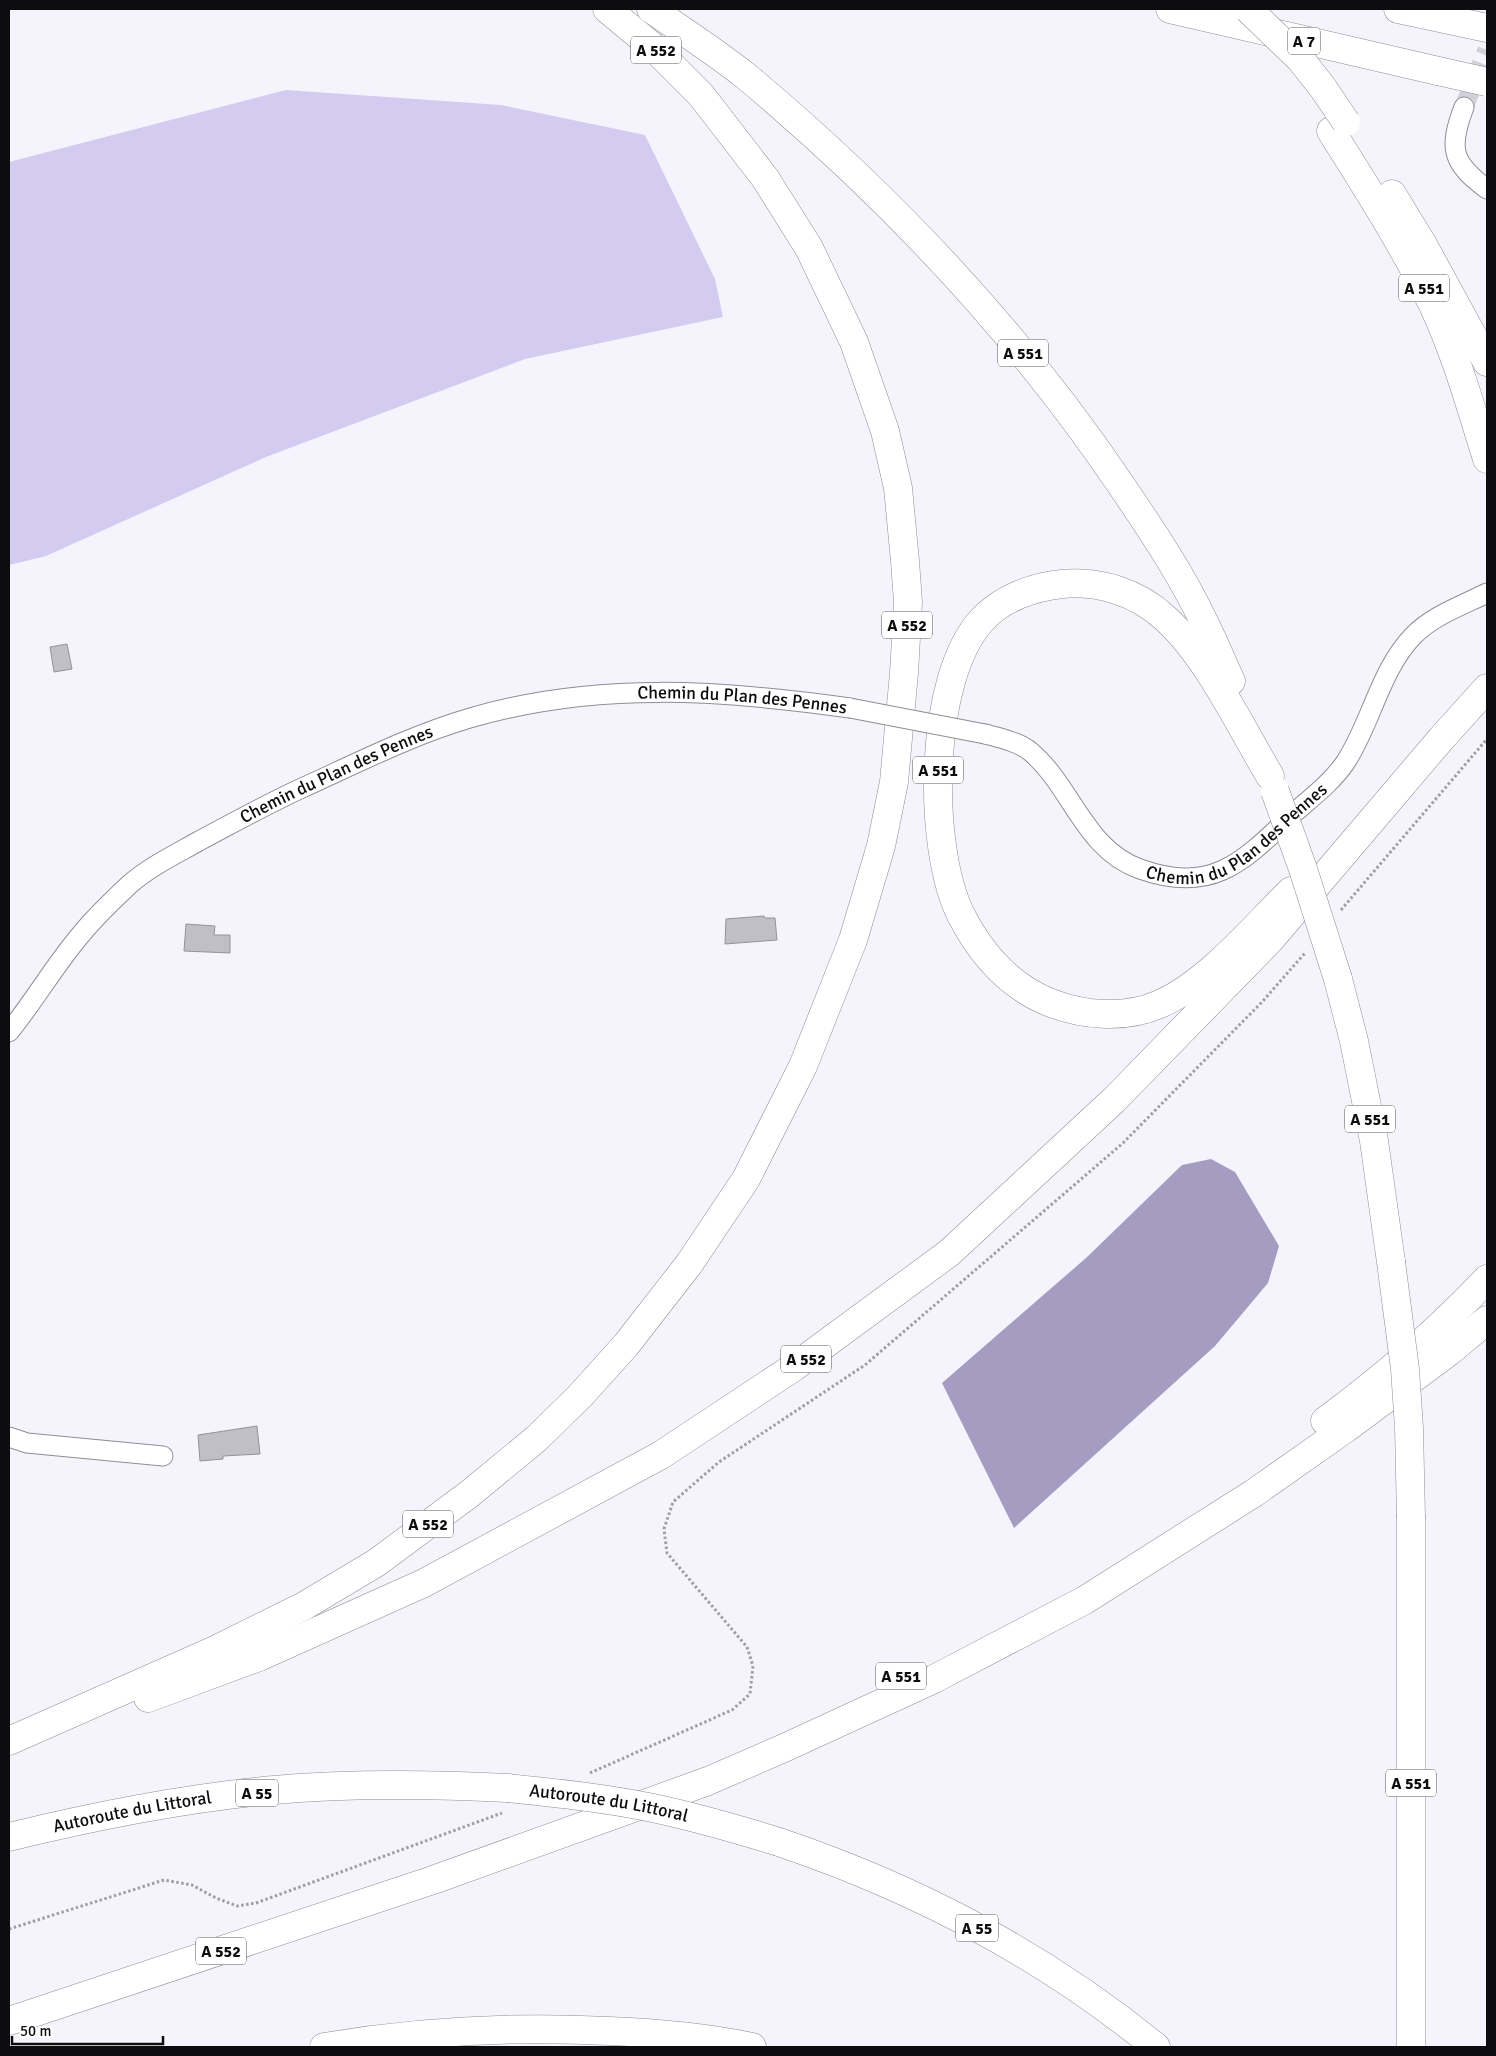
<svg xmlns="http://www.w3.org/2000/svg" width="1496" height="2056" font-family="Signika,sans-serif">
	<rect width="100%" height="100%" fill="#f5f3fc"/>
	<!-- green -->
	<path fill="#d4ccf0" d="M286 90 501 105 645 135 715 279 723 317 525 359 266 457 46 556 9 565V162Z"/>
	<!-- water -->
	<path fill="#a59dc1" d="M1211 1159 1235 1172 1279 1246 1268 1283 1215 1346 1014 1528 942 1383 1086 1258 1182 1165Z"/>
	<!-- building -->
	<g fill="#c0bec6" stroke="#93929a">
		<path d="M67 644 72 669 54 672 50 647Z"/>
		<path d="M764 916 765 918H775L777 940 725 944 726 919Z"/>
		<path d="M186 924 215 926 214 935H230V953L184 951Z"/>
		<path d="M257 1426 260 1454 223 1456V1459L200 1461 198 1435Z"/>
	</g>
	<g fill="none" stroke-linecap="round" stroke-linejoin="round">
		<!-- minor-tunnel -->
		<path stroke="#d2d0d8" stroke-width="19" stroke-dasharray="19 9" stroke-linecap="butt" d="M1464 107 1487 50"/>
		<!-- minor casing -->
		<g stroke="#8f8d95" stroke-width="21">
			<g id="minor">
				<path d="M1464 107C1448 149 1452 163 1487 189"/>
				<path id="s1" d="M985 734C1000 738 1019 742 1031 752 1072 787 1085 850 1140 869 1213 895 1244 861 1294 813 1311 798 1332 782 1345 763 1371 724 1380 670 1413 636 1432 616 1463 605 1487 593"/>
				<path id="s2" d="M9 1032C35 1000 56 963 83 932 97 915 114 899 130 884 151 866 176 854 199 841 233 823 267 804 302 788 357 763 412 735 470 718 595 681 722 690 850 708"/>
				<path d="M9 1437 27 1443 163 1456"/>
			</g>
		</g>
		<!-- motorway casing -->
		<g stroke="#8f8d95" stroke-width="29">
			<g id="motorway">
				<path d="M651 9C683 31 717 53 747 77 889 196 1017 331 1121 485 1151 529 1182 575 1205 624 1214 642 1222 662 1231 681"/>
				<path d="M1170 9 1438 71"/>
				<path d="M1398 9 1487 28"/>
				<path d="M1331 131C1367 188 1403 245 1433 305 1456 354 1471 408 1487 459"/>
				<path d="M1392 194 1422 243 1487 362"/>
				<path d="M1270 776C1240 726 1208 657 1165 618 1138 593 1099 580 1062 584 1033 587 1002 598 982 620 928 678 927 847 961 915 981 954 1010 987 1051 1003 1085 1016 1126 1019 1160 1004 1208 983 1254 927 1291 891"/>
				<path d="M1338 979 1354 1041 1374 1141 1391 1262"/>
				<path d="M1325 1421C1383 1378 1438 1331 1487 1279"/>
				<path d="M148 1698 259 1657 424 1583 661 1455 794 1367 949 1253 1114 1100 1270 940 1441 739 1487 688"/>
				<path d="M9 1741 215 1650 304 1606 376 1563 468 1495 536 1439 580 1396 626 1345 689 1264 746 1179 803 1066 853 940 881 846 894 782 904 673 908 602 905 561 898 488 885 431 854 342 809 248 765 178 701 95 653 47 607 9"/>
				<path id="s3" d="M9 1837C95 1816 185 1798 274 1790 352 1783 430 1784 508 1788"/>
				<path d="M779 1842C915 1888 1045 1956 1156 2047"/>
				<path d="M9 2021 433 1880 708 1781 784 1748 934 1679 1085 1600 1254 1493 1345 1429 1450 1351 1487 1320"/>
				<path d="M324 2047C420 2031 512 2026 609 2031 657 2033 705 2037 752 2047"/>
				<path d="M1411 2047V1518"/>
			</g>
		</g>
		<!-- path -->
		<g stroke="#a09ea5" stroke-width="3" stroke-dasharray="2.5 2.5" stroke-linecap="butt">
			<path d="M1341 910 1487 739"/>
			<path d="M590 1773 732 1710 750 1694 753 1666 747 1647 667 1553 664 1529 673 1502 719 1462 865 1365 1123 1143 1262 1002 1305 953"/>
			<path d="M9 1929 164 1880 192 1885 216 1898 237 1906 256 1903 502 1813"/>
		</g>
		<!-- minor -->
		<use href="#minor" stroke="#fff" stroke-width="19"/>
		<!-- motorway -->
		<use href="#motorway" stroke="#fff" stroke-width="28"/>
		<!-- minor-bridge casing -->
		<g stroke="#8f8d95" stroke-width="21" stroke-linecap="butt">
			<path id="minor-bridge" d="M850 708 985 734"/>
		</g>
		<!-- motorway-bridge casing -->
		<g stroke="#8f8d95" stroke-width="29" stroke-linecap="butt">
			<g id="motorway-bridge">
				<path d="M1248 9 1301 60 1323 88 1346 122"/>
				<path d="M1438 71 1487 82"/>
				<path d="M1275 791 1303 869 1338 979"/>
				<path d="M1391 1262 1405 1369 1409 1428 1411 1518"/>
				<path id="s4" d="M508 1788C556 1793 605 1798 653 1808 695 1817 737 1829 779 1842"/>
			</g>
		</g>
		<!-- minor-bridge -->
		<use href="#minor-bridge" stroke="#fff" stroke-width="19"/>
		<!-- motorway-bridge -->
		<use href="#motorway-bridge" stroke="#fff" stroke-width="28"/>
	</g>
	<g text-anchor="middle" stroke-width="4" stroke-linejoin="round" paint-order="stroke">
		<!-- shield labels -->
		<g fill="#fff" stroke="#565557" stroke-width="1">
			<rect x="1288" y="27.5" width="32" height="27" rx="4"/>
			<rect x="631" y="36.5" width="50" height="27" rx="4"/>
			<rect x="1399" y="274.5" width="50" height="27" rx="4"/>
			<rect x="998" y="339.5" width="50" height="27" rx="4"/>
			<rect x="882" y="611.5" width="50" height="27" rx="4"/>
			<rect x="913" y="756.5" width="50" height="27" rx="4"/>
			<rect x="1345" y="1105.5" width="50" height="27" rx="4"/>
			<rect x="781" y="1345.5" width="50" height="27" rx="4"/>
			<rect x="403" y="1510.5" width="50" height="27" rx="4"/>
			<rect x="876" y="1662.5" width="50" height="27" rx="4"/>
			<rect x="1386" y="1769.5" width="50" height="27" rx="4"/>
			<rect x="236" y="1779.5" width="42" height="27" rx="4"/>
			<rect x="956" y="1914.5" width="42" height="27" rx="4"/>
			<rect x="196" y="1937.5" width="50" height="27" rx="4"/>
		</g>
		<g font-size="16" font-weight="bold" fill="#0d0c0f">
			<text x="1304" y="47">A 7</text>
			<text x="656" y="56">A 552</text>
			<text x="1424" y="294">A 551</text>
			<text x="1023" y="359">A 551</text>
			<text x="907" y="631">A 552</text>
			<text x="938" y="776">A 551</text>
			<text x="1370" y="1125">A 551</text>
			<text x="806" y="1365">A 552</text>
			<text x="428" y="1530">A 552</text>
			<text x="901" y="1682">A 551</text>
			<text x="1411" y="1789">A 551</text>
			<text x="257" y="1799">A 55</text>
			<text x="977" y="1934">A 55</text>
			<text x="221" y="1957">A 552</text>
		</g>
		<!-- street labels -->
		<g font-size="18" fill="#0d0c0f" stroke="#fff">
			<text dy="6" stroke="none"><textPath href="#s2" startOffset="846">Chemin du Plan des Pennes</textPath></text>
			<text dy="6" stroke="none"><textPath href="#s2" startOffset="426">Chemin du Plan des Pennes</textPath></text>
			<text dy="6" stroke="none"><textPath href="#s1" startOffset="324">Chemin du Plan des Pennes</textPath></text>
			<text dy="6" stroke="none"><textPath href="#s4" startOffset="102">Autoroute du Littoral</textPath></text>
			<text dy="6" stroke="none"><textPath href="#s3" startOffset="126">Autoroute du Littoral</textPath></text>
		</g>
	</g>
	<!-- border -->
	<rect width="1496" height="2056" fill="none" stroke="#0d0c0f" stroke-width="20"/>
	<!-- scale -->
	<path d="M12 2036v8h151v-8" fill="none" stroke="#0d0c0f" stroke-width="2.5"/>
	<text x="20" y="2036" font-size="15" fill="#0d0c0f" stroke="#ffffff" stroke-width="4" paint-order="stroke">50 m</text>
</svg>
